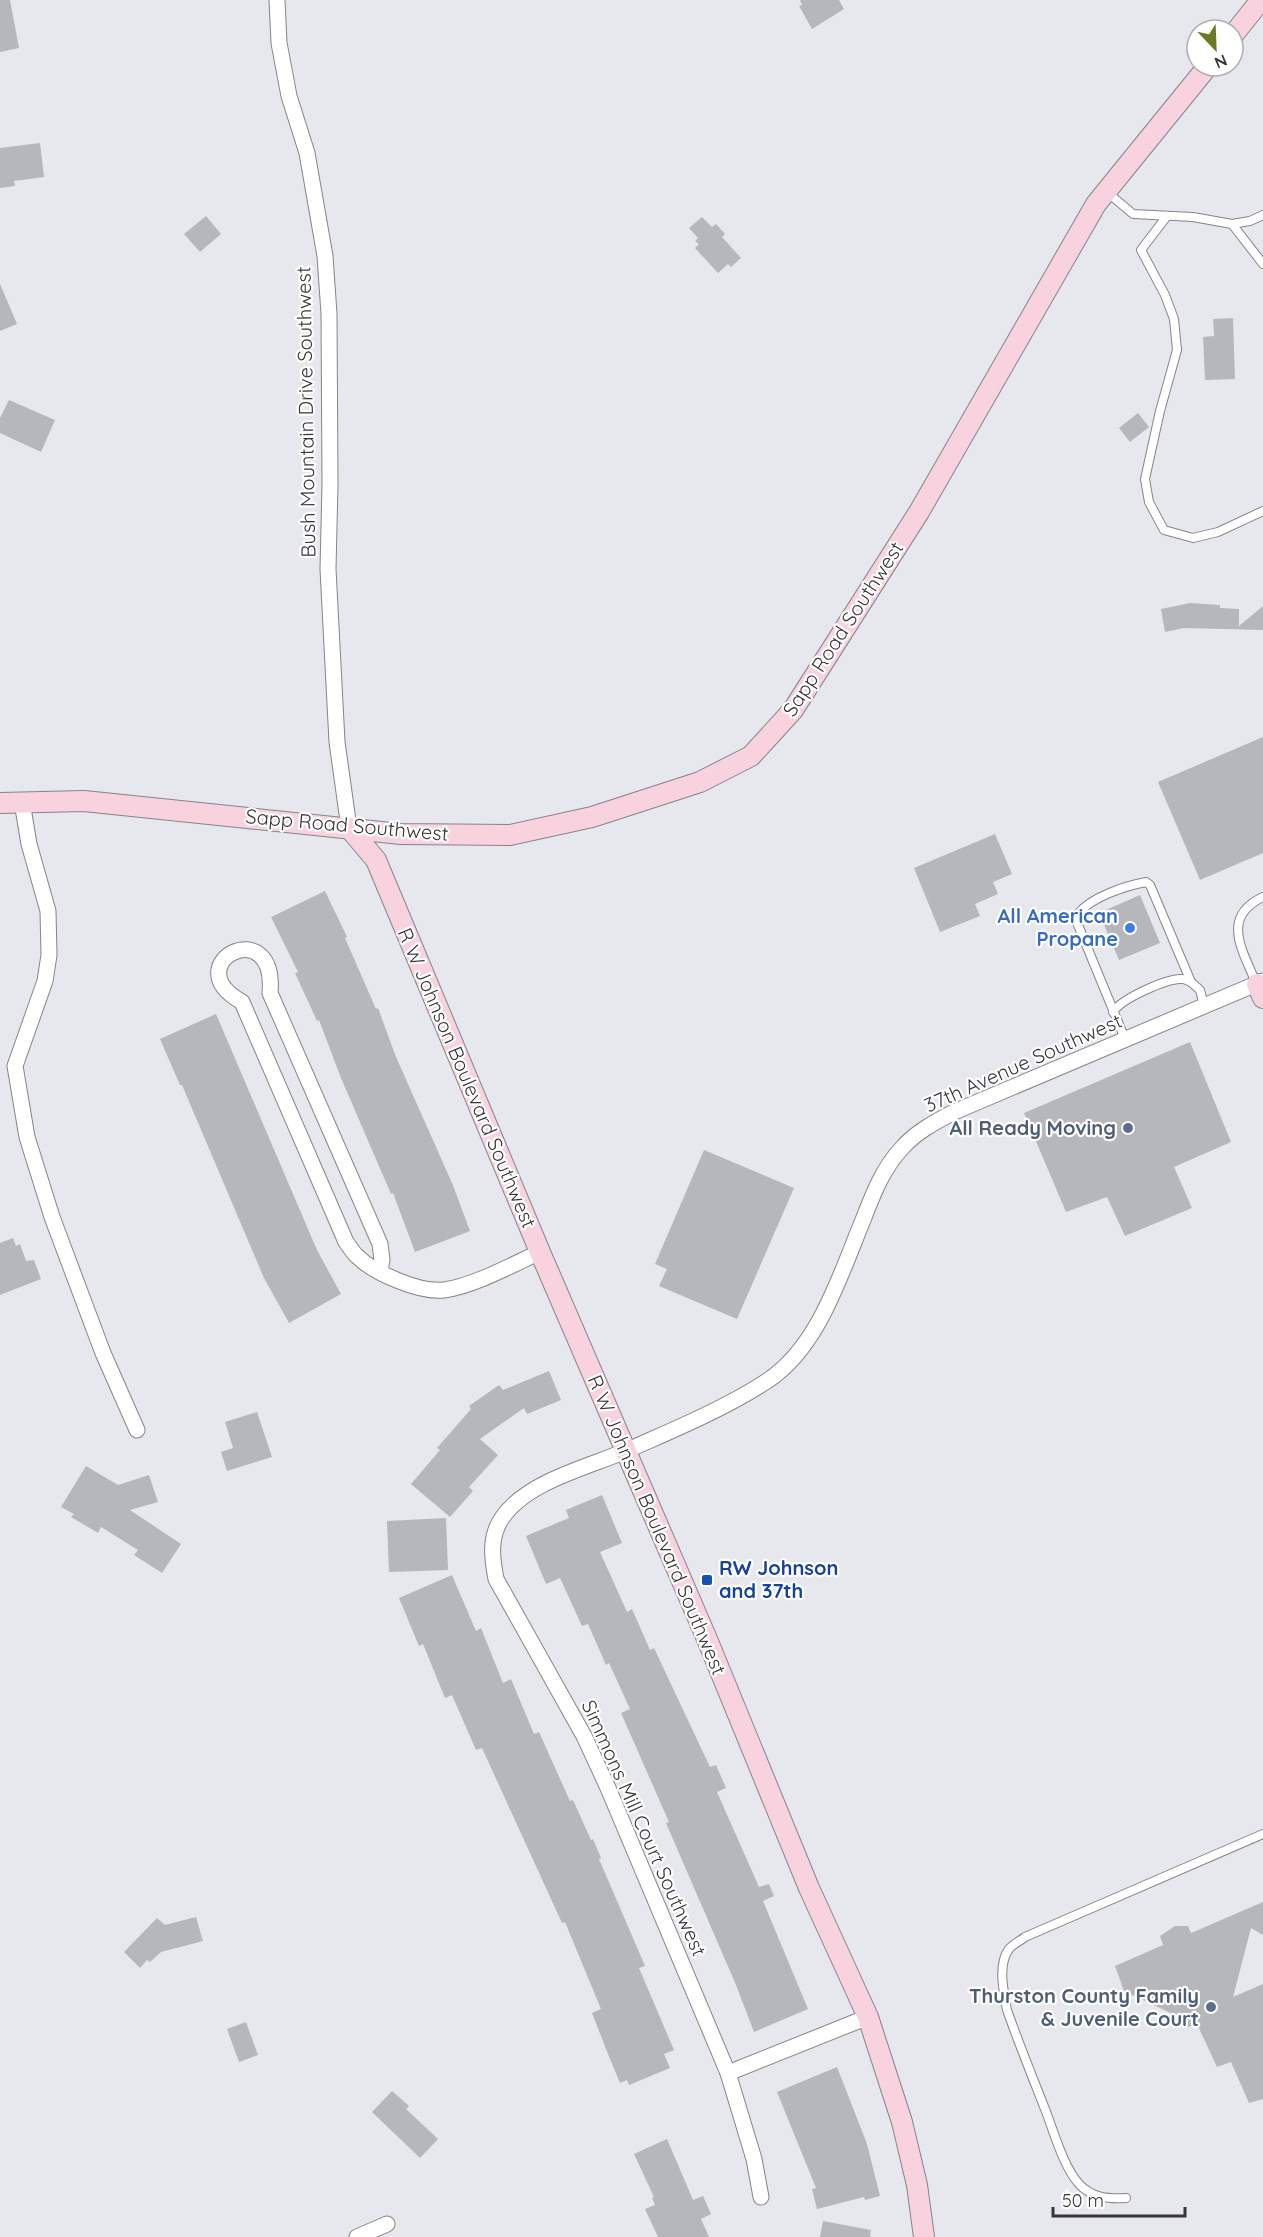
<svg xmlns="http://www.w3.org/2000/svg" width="1263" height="2237" font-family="Quicksand,sans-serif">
	<rect width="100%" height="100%" fill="#e7e7ee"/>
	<!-- building -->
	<g fill="#b6b6bd">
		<path d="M0 0H10L19 48 0 52Z"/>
		<path d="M800 0H839L844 9 812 29 799 6 802 5Z"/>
		<path d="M40 143 44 177 14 181 15 186 0 188V148Z"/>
		<path d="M206 216 221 234 200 252 184 234Z"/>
		<path d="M702 217 712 227 716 224 725 234 722 237 741 258 731 267 728 264 718 273 695 248 699 244 695 241 698 238 689 228Z"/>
		<path d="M0 284 17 324 0 331Z"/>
		<path d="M1233 318 1235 379 1205 380 1203 337 1214 336 1213 319Z"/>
		<path d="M9 400 55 420 41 452 0 433V418Z"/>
		<path d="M1138 413 1149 427 1130 442 1119 428Z"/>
		<path d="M1190 603 1220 605V608L1239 609V626L1263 606V630L1184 628 1165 632 1161 609Z"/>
		<path d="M1263 737V853L1200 880 1158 782Z"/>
		<path d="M995 834 1012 874 993 882 998 894 975 904 980 916 940 932 914 868Z"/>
		<path d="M325 891 347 937 345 938 376 1009 378 1008 396 1057 452 1183 470 1231 415 1252 393 1193 391 1194 341 1078 319 1020 317 1021 295 973 298 972 271 917Z"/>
		<path d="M1140 895 1160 943 1119 960 1099 913Z"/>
		<path d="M216 1014 317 1250 341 1294 289 1323 264 1278 182 1085H180L160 1039Z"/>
		<path d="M1190 1042 1231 1142 1174 1167 1192 1208 1125 1236 1107 1197 1066 1212 1024 1113Z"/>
		<path d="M704 1150 794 1188 737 1319 659 1286 667 1269 655 1264Z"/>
		<path d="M13 1238 16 1246 20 1244 26 1261 34 1260 41 1279 0 1295V1243Z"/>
		<path d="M549 1371 561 1400 527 1414 524 1408 480 1439 498 1455 469 1487 473 1491 450 1517 411 1484 440 1450 437 1448 471 1409 469 1406 499 1385 503 1390Z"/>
		<path d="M257 1412 272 1457 227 1471 221 1452 233 1448 225 1422Z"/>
		<path d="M86 1466 118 1485 149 1475 158 1502 130 1510 181 1544 162 1573 134 1555 138 1550 101 1527 98 1533 71 1517 74 1514 61 1507Z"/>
		<path d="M602 1495 622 1543 600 1552 627 1612 632 1609 650 1650 654 1648 710 1767 716 1765 726 1788 717 1792 759 1887 769 1884 774 1896 763 1901 808 2009 754 2032 736 1985 666 1823 669 1822 621 1713 630 1709 609 1663 606 1665 588 1624 582 1626 560 1578 546 1584 526 1536 569 1518 566 1510Z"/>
		<path d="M446 1518 448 1570 389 1572 387 1521Z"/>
		<path d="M452 1575 476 1631 481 1628 503 1683 511 1679 534 1734 539 1732 570 1801 573 1800 591 1840 593 1839 601 1858 599 1859 645 1966 639 1968 674 2050 664 2054 670 2068 629 2085 627 2080 620 2083 608 2054 592 2013 601 2009 565 1922 562 1923 482 1748 476 1750 452 1695 445 1698 423 1644 419 1646 399 1598Z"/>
		<path d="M1263 1902V1935L1251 1928 1233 1997 1263 1984V2099L1249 2103 1231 2062 1217 2067 1197 2024 1185 2028 1181 2018 1124 1991 1115 1966 1163 1945 1160 1936 1175 1926H1188L1191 1933Z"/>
		<path d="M196 1917 203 1941 161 1952 150 1962 147 1960 140 1968 124 1952 157 1918 165 1925Z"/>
		<path d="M246 2022 258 2055 239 2062 227 2029Z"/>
		<path d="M837 2067 867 2144 880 2196 865 2200 864 2197 817 2209 812 2189 816 2188 777 2092Z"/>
		<path d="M392 2091 409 2106 406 2109 438 2139 420 2158 372 2112Z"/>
		<path d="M667 2139 693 2200 703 2196 711 2214 701 2219 709 2237H658L645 2209 655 2205 652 2198 654 2197 634 2154Z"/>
		<path d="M823 2221 871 2230 870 2237H820Z"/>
	</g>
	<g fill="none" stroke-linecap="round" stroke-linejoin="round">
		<!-- lane casing -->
		<g stroke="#84848b" stroke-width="10">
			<g id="lane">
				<path d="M1107 192 1133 214 1193 217 1232 224 1263 264"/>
				<path d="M1167 216 1141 250 1165 295 1174 319 1177 350 1160 411 1145 479 1149 502 1164 530 1193 538 1218 532 1263 511"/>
				<path d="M1232 224 1250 221 1263 215"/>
				<path d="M1256 983C1243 951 1220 917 1263 897"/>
				<path d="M1113 1012C1121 999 1167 978 1182 979 1185 979 1188 981 1191 982"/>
				<path d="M1125 1039 1078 925V914C1091 897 1125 886 1146 882L1150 885 1191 982 1200 990 1204 1006"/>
				<path d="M1126 2198C1108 2199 1092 2198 1079 2184 1063 2166 1054 2132 1045 2109 1032 2076 1019 2044 1007 2010 1004 1993 997 1965 1009 1949 1013 1944 1020 1941 1025 1937L1263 1834"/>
			</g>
		</g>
		<!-- street casing -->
		<g stroke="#84848b" stroke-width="17">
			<g id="street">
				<path d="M277 0 279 43 289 96 307 153 325 256 329 314 330 484 328 569 337 742 349 828"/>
				<path d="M22 802 29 844 48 911 49 955 45 981 15 1066 27 1137 52 1217 103 1353 137 1430"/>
				<path d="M380 1271 382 1260 380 1244 270 993C277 911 174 964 242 1002L346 1242C350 1247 353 1253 358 1257 374 1273 420 1293 444 1290 473 1286 512 1265 540 1252"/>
				<path d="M728 2073 868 2017"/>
				<path d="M761 2197 754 2159 728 2073 608 1788 584 1736 496 1579C492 1558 489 1537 502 1518 527 1481 589 1467 628 1450 675 1429 724 1409 767 1381 819 1347 840 1275 863 1220 873 1194 883 1168 902 1148 916 1132 935 1122 954 1112L1263 981"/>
				<path d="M357 2237 387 2224"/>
			</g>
		</g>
		<!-- secondary casing -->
		<g stroke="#84848b" stroke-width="22">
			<g id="secondary">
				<path d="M1233 35 1261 0"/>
				<path d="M0 803 84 801 401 834 510 835 592 817 700 782 751 756 793 710 919 512 1096 204 1208 66"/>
				<path d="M349 828 376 860 540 1252 707 1639 809 1888 868 2017 902 2122 917 2185 924 2237"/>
				<path d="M1257 984 1263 998"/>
			</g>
		</g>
		<!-- lane -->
		<use href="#lane" stroke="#fff" stroke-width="8"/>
		<!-- street -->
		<use href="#street" stroke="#fff" stroke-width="15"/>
		<!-- secondary -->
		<use href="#secondary" stroke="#f8d2de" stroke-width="20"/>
	</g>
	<!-- markers -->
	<circle fill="#3f7fe0" stroke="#fff" stroke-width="2" cx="1130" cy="928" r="6"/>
	<g fill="#5c6f8a" stroke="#fff" stroke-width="2">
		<circle cx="1128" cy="1128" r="6"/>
		<circle cx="1211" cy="2007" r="6"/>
	</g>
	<rect fill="#1a4fb4" stroke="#fff" stroke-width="2" x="701" y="1574" width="12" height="12" rx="3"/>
	<g text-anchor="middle" stroke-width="4.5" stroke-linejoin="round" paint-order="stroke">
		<!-- street labels -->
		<g font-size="20" fill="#363639" stroke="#fff">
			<text transform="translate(306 412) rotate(-91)" y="7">Bush Mountain Drive Southwest</text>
			<text transform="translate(843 629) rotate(-57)" y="7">Sapp Road Southwest</text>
			<text transform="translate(347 825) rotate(5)" y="7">Sapp Road Southwest</text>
			<text transform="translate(1023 1063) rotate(-24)" y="7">37th Avenue Southwest</text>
			<text transform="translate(467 1078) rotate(67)" y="7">R W Johnson Boulevard Southwest</text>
			<text transform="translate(657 1525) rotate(67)" y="7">R W Johnson Boulevard Southwest</text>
			<text transform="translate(644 1828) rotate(66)" y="7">Simmons Mill Court Southwest</text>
		</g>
		<!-- shop labels -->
		<g font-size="20" font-weight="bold" fill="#366cbe" stroke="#fff" text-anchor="end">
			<text x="1118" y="923">All American<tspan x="1118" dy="23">Propane</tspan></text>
		</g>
		<!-- service labels -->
		<g font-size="20" font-weight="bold" fill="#4e5e75" stroke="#fff" text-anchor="end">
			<text x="1116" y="1135">All Ready Moving</text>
			<text x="1199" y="2003">Thurston County Family<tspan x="1199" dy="23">&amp; Juvenile Court</tspan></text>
		</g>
		<!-- transit labels -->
		<g font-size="20" font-weight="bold" fill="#164399" stroke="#fff" text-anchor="start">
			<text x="719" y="1575">RW Johnson<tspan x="719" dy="23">and 37th</tspan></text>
		</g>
	</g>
	<!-- north arrow -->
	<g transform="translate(1215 48) rotate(157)"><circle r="28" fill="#ffffff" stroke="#afafb0" stroke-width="1.5"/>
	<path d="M0-4.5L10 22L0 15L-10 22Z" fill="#6c7926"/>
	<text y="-9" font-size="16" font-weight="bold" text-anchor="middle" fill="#363639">N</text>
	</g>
	<!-- scale -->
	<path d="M1053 2207v9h132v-9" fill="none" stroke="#363639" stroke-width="3"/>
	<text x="1062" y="2207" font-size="18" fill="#363639" stroke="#ffffff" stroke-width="4.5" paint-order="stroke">50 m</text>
</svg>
